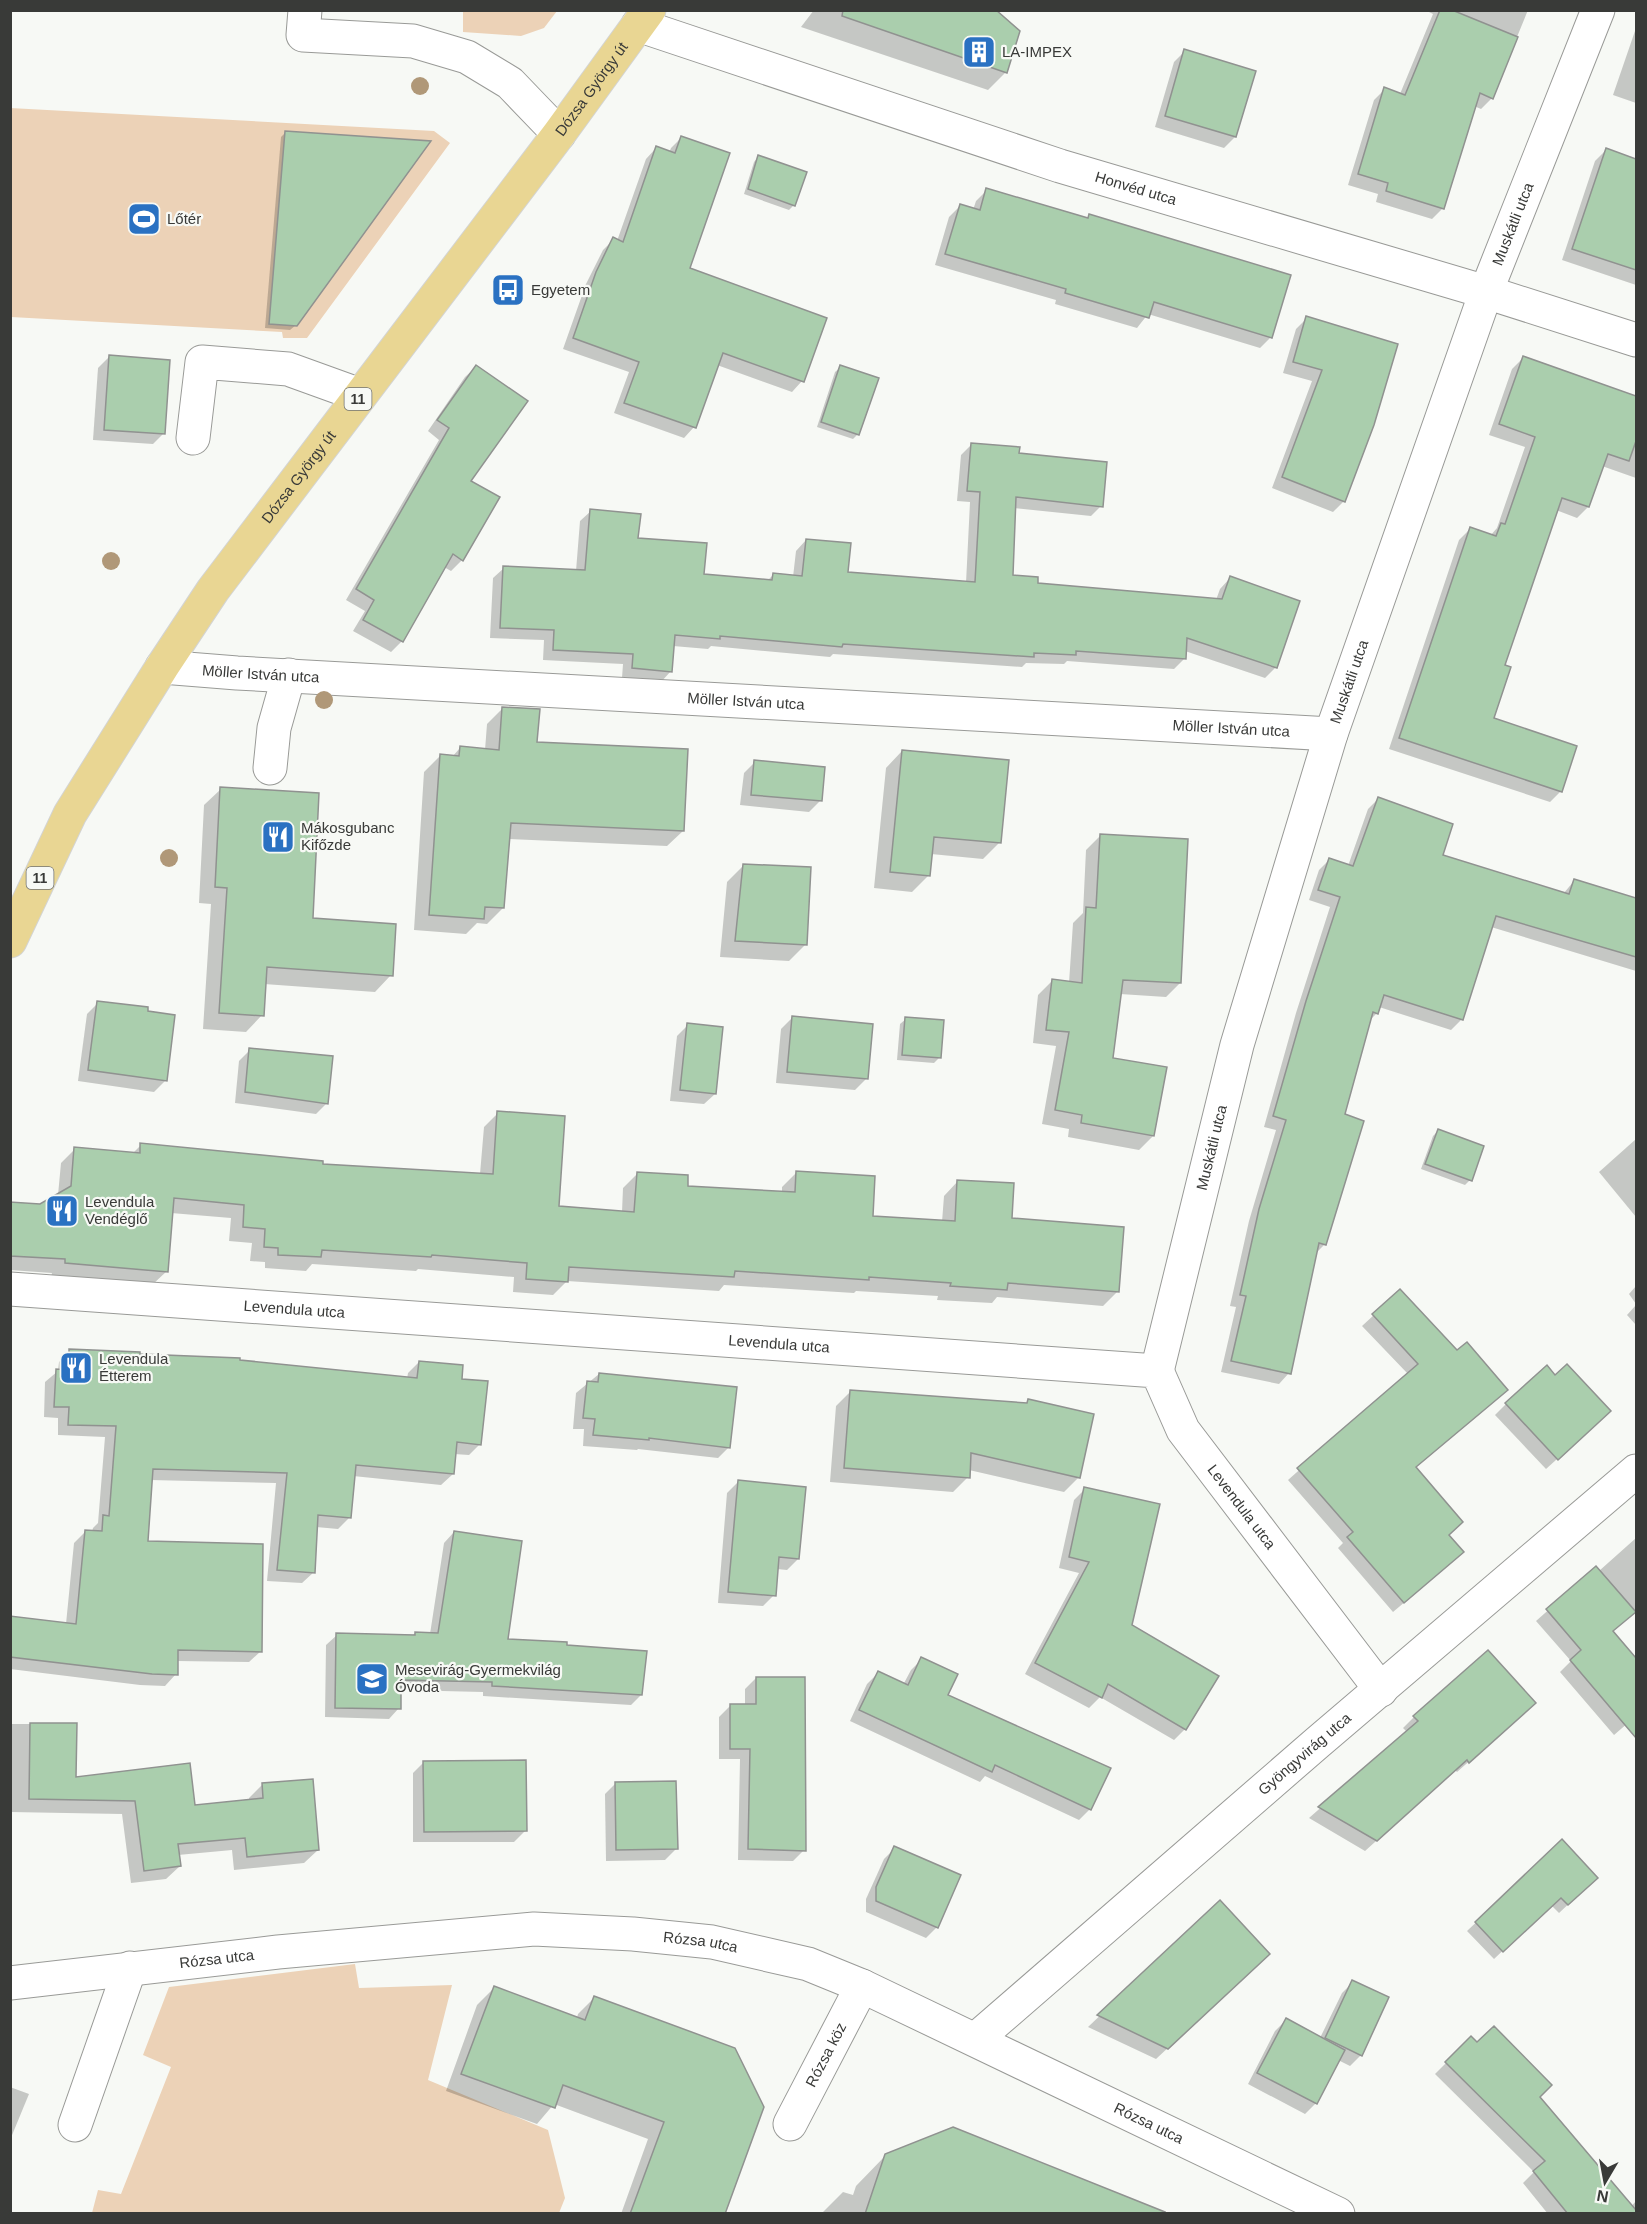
<svg xmlns="http://www.w3.org/2000/svg" width="1647" height="2224" font-family="Helvetica,sans-serif">
	<rect width="100%" height="100%" fill="#f7f9f5"/>
	<!-- green -->
	<g fill="#ecd2b7">
		<path d="M463 11V10L557 11 544 28 521 36 463 32Z"/>
		<path d="M10 108 434 131 450 143 307 338H283L282 332 11 317Z"/>
		<path d="M355 1964 359 1988 452 1985 428 2080 548 2130 565 2198 559 2213H92L98 2190 121 2194 171 2067 143 2055 169 1987Z"/>
	</g>
	<!-- shadow -->
	<g fill="#0003">
		<path d="M814 10H994L1006 72 988 90 801 27Z"/>
		<path d="M1425 10H1528L1492 98 1481 109 1474 106 1443 208 1432 219 1376 202 1378 194 1348 185 1374 100 1385 89 1400 94 1433 14Z"/>
		<path d="M1636 28V103L1613 95Z"/>
		<path d="M1185 51 1254 72 1235 137 1224 148 1155 127 1174 62Z"/>
		<path d="M286 132 296 325 290 330 265 328 281 137Z"/>
		<path d="M681 138 688 269 802 381 792 392 717 365 694 427 684 438 614 413 629 372 563 349 586 284 603 250 614 239 617 241 646 159 656 148 669 153 671 148Z"/>
		<path d="M1606 150 1636 160V285L1562 260 1595 161Z"/>
		<path d="M759 156 794 205 789 210 744 194 754 162Z"/>
		<path d="M987 190 1086 219 1089 216 1271 337 1260 348 1148 314 1137 328 1055 304 1056 300 935 265 949 217 960 206 973 210 976 201Z"/>
		<path d="M1307 318 1372 424 1344 501 1333 512 1272 488 1312 381 1283 373 1296 329Z"/>
		<path d="M109 357 164 433 153 444 93 440 98 368Z"/>
		<path d="M1523 358 1636 397V478L1602 466 1588 507 1577 518 1556 510 1503 666 1492 719 1561 791 1550 802 1389 749 1459 540 1470 529 1490 536 1497 528 1525 447 1489 435 1512 369Z"/>
		<path d="M476 367 462 560 451 571 444 567 402 641 391 652 353 631 365 611 346 600 439 440 428 431 465 377Z"/>
		<path d="M841 367 858 434 853 439 817 427 835 372Z"/>
		<path d="M971 445 1018 454 1101 506 1091 516 1014 508 1011 577 1036 585 1216 600 1220 589 1230 578 1276 667 1265 678 1185 651 1184 659 1174 669 1067 661 1064 664 1026 663 1022 667 833 654 830 657 711 646 708 649 673 646 671 671 661 682 622 678 623 664 543 660 544 640 490 638 493 578 504 568 576 571 580 521 591 511 637 540 703 576 767 581 773 575 793 577 796 551 806 540 847 574 966 583 970 502 957 501 961 455Z"/>
		<path d="M503 708 535 744 683 831 667 846 509 839 503 908 487 924 477 923 466 934 414 930 424 772 440 756 452 757 460 748 485 750 487 724Z"/>
		<path d="M902 751 999 843 983 859 931 854 929 875 912 892 874 888 886 768Z"/>
		<path d="M755 762 820 801 809 812 740 805 744 773Z"/>
		<path d="M221 789 311 919 391 975 375 992 264 984 262 1015 246 1032 203 1029 211 904 199 903 204 805Z"/>
		<path d="M1378 799 1441 856 1563 894 1574 881 1636 900V971L1491 927 1461 1020 1451 1030 1379 1007 1377 1013 1369 1021 1343 1115 1362 1122 1324 1245 1315 1254 1289 1373 1279 1384 1221 1372 1236 1307 1230 1306 1249 1221 1276 1130 1264 1127 1296 1013 1330 907 1309 900 1319 870 1329 860 1348 866 1368 809Z"/>
		<path d="M1100 836 1180 983 1166 997 1120 994 1112 1059 1153 1136 1139 1150 1068 1137 1069 1129 1042 1124 1056 1046 1033 1043 1038 995 1052 981 1069 983 1073 923 1083 913 1086 850Z"/>
		<path d="M744 865 806 944 789 961 720 957 727 882Z"/>
		<path d="M98 1003 165 1081 154 1092 78 1081 87 1014Z"/>
		<path d="M792 1018 866 1079 855 1090 776 1083 781 1029Z"/>
		<path d="M906 1019 939 1058 934 1063 897 1060 900 1024Z"/>
		<path d="M688 1025 715 1094 704 1104 670 1101 677 1036Z"/>
		<path d="M250 1050 327 1103 316 1114 235 1103 239 1061Z"/>
		<path d="M498 1113 557 1208 622 1212 623 1188 637 1174 686 1187 782 1193V1187L796 1173 871 1217 942 1222 944 1196 958 1181 1117 1292 1103 1306 997 1297 992 1303 937 1300 938 1296 856 1291 854 1293 724 1285 719 1291 567 1281 553 1295 513 1292 514 1277 418 1269 416 1271 312 1264 306 1271 265 1268V1262L250 1261 252 1243 229 1241 231 1218 171 1213 167 1271 152 1285 51 1277 52 1273 10 1270V1203L41 1205 58 1195 61 1163 75 1149 132 1154 141 1145 321 1165 480 1174 484 1127Z"/>
		<path d="M1438 1131 1470 1180 1465 1185 1421 1169 1433 1136Z"/>
		<path d="M1636 1139V1217L1599 1172Z"/>
		<path d="M1636 1286V1304L1629 1294Z"/>
		<path d="M1400 1291 1457 1352 1506 1390 1415 1468 1447 1535 1451 1563 1393 1612 1338 1548 1343 1543 1288 1480 1408 1374 1362 1326Z"/>
		<path d="M1636 1305V1325L1627 1315Z"/>
		<path d="M70 1351 239 1362 407 1379 408 1373 419 1362 460 1380 480 1444 469 1455 454 1454 453 1474 441 1485 353 1476 349 1518 338 1529 316 1527 314 1572 302 1583 267 1581 276 1483 150 1480 146 1543 261 1651 249 1662 176 1661V1674L165 1686 140 1685 10 1669V1618L66 1624 74 1543 86 1531 92 1532 93 1528 98 1523 105 1437 58 1435V1418L44 1417 45 1382 58 1371 59 1362Z"/>
		<path d="M599 1374 729 1447 718 1458 638 1449 637 1450 583 1446 584 1429H573L576 1393Z"/>
		<path d="M851 1391 1025 1405 1029 1401 1079 1477 1064 1492 969 1470 968 1477 953 1492 830 1482 836 1406Z"/>
		<path d="M1506 1404 1598 1422 1546 1469 1495 1415Z"/>
		<path d="M738 1482 798 1559 787 1570 777 1569 774 1595 763 1606 718 1603 727 1493Z"/>
		<path d="M1085 1489 1130 1626 1185 1729 1174 1740 1100 1697 1089 1708 1025 1674 1079 1573 1059 1568 1074 1500Z"/>
		<path d="M454 1532 506 1640 565 1646 641 1695 631 1705 483 1696V1692L400 1690 399 1708 389 1719 325 1717 326 1645 337 1635 412 1636 415 1633 430 1634 444 1543Z"/>
		<path d="M1636 1538V1611L1612 1632 1636 1660V1716L1614 1735 1560 1672 1571 1661 1536 1621 1596 1568 1599 1571Z"/>
		<path d="M1487 1652 1523 1714 1457 1772 1455 1770 1365 1851 1309 1818 1407 1732 1403 1728 1414 1717Z"/>
		<path d="M922 1659 946 1696 1109 1768 1090 1809 1079 1820 985 1776 980 1782 850 1721 867 1684 878 1673 903 1685 911 1670Z"/>
		<path d="M756 1678 804 1850 793 1861 738 1860 740 1759H719V1717L730 1706 745 1705V1689Z"/>
		<path d="M10 1724H75V1779L194 1807 249 1801V1798L262 1785 318 1850 304 1863 234 1870 232 1850 178 1855 180 1866 166 1879 131 1883 122 1814 10 1812Z"/>
		<path d="M424 1762 525 1831 514 1842H413V1773Z"/>
		<path d="M616 1783 676 1849 665 1860 606 1861 605 1794Z"/>
		<path d="M1562 1841 1588 1886 1559 1913 1551 1905 1494 1959 1467 1931Z"/>
		<path d="M895 1848 937 1927 926 1938 866 1912V1899L884 1859Z"/>
		<path d="M1220 1902 1257 1965 1156 2059 1088 2027Z"/>
		<path d="M1353 1982 1361 2055 1350 2066 1338 2060 1316 2103 1305 2114 1248 2084 1275 2031 1286 2020 1320 2038 1342 1993Z"/>
		<path d="M494 1988 577 2018 578 2014 594 1998 724 2214H621L648 2139 554 2104 537 2124 446 2091 477 2005Z"/>
		<path d="M1471 2038 1538 2097 1576 2214H1548L1523 2183 1534 2172 1435 2074Z"/>
		<path d="M10 2087 29 2094 10 2140Z"/>
		<path d="M953 2129 1166 2214H821L843 2192 853 2195 856 2186 886 2155Z"/>
		<path d="M1636 2201V2214H1627L1629 2209Z"/>
	</g>
	<!-- building -->
	<g fill="#aacead" stroke="#909290" stroke-width="1.5">
		<path d="M843 10H996L1020 31 1007 73 842 16Z"/>
		<path d="M1440 10H1452L1518 37 1493 99 1480 93 1444 209 1386 191 1388 183 1358 174 1384 87 1405 95Z"/>
		<path d="M1184 49 1256 71 1236 137 1165 116Z"/>
		<path d="M285 131 431 141 297 326 269 324Z"/>
		<path d="M681 136 730 153 690 268 827 318 804 382 723 353 696 428 624 403 639 362 573 338 596 272 613 237 623 242 656 146 675 153Z"/>
		<path d="M1606 148 1636 159V270L1572 249Z"/>
		<path d="M758 155 807 172 795 206 748 189Z"/>
		<path d="M986 188 1088 218 1089 214 1291 275 1272 338 1154 302 1149 318 1065 293 1066 289 945 254 960 204 980 210Z"/>
		<path d="M1306 316 1398 344 1374 425 1345 502 1282 477 1322 370 1293 362Z"/>
		<path d="M109 355 170 360 165 434 104 430Z"/>
		<path d="M1523 356 1636 396V441L1629 461 1608 454 1589 507 1562 498 1505 665 1511 667 1494 718 1577 746 1562 792 1399 738 1470 527 1496 536 1501 523 1505 524 1535 437 1499 424Z"/>
		<path d="M476 365 528 401 471 481 500 497 463 561 453 554 403 642 363 620 374 600 356 589 449 428 437 420Z"/>
		<path d="M840 365 879 378 859 435 821 422Z"/>
		<path d="M971 443 1020 447 1019 453 1107 462 1103 507 1016 497 1013 575 1038 577V583L1222 599 1230 576 1300 601 1277 668 1187 638 1186 659 1076 651V655L1034 653V657L843 644 842 647 720 636V639L675 635 672 672 632 668 633 654 553 650 554 630 500 628 503 566 585 570 590 509 641 514 638 538 707 543 704 574 772 580 773 573 802 576 806 539 851 543 848 572 975 582 980 492 967 491Z"/>
		<path d="M502 707 540 709 537 742 688 749 684 831 511 823 504 908 485 907 484 919 429 915 440 754 459 756 460 746 499 750Z"/>
		<path d="M902 750 1009 760 1001 843 934 837 930 876 890 872Z"/>
		<path d="M754 760 825 767 822 801 751 795Z"/>
		<path d="M220 787 319 793 313 918 396 924 393 976 267 967 264 1016 219 1013 227 888 215 887Z"/>
		<path d="M1378 797 1453 824 1443 855 1569 894 1574 879 1636 898V957L1496 916 1463 1020 1384 995 1378 1014 1373 1012 1345 1114 1364 1121 1326 1245 1319 1243 1291 1374 1231 1361 1246 1296 1240 1295 1259 1209 1286 1120 1273 1116 1306 1001 1340 897 1318 890 1329 858 1353 866Z"/>
		<path d="M1100 834 1188 839 1181 983 1123 980 1113 1058 1167 1067 1154 1136 1081 1123 1082 1115 1055 1110 1069 1032 1046 1030 1052 979 1082 983 1086 907 1096 908Z"/>
		<path d="M743 864 811 867 807 945 735 941Z"/>
		<path d="M97 1001 148 1007V1011L175 1015 167 1081 88 1070Z"/>
		<path d="M792 1016 873 1024 868 1079 787 1072Z"/>
		<path d="M905 1017 944 1020 941 1058 902 1055Z"/>
		<path d="M687 1023 723 1027 716 1094 680 1090Z"/>
		<path d="M249 1048 333 1056 328 1104 245 1092Z"/>
		<path d="M497 1111 565 1116 559 1206 634 1212 637 1172 688 1175V1186L795 1192 796 1171 875 1176 873 1216 955 1221 957 1180 1014 1183 1012 1218 1124 1227 1119 1292 1008 1283 1007 1290 950 1286 951 1283 869 1277V1280L735 1271 734 1277 569 1267 568 1282 526 1279 527 1263 432 1255 431 1257 322 1250 321 1257 278 1255V1248L264 1247 265 1229 243 1227 244 1205 174 1198 168 1272 65 1263V1259L10 1256V1202L40 1204 71 1186 74 1147 140 1153V1143L323 1161V1164L493 1174Z"/>
		<path d="M1438 1129 1484 1146 1472 1181 1425 1164Z"/>
		<path d="M1400 1289 1457 1350 1467 1342 1508 1390 1416 1467 1463 1522 1449 1535 1464 1552 1404 1603 1347 1537 1353 1532 1297 1468 1418 1364 1372 1314Z"/>
		<path d="M69 1349 140 1352V1354L240 1358V1360L417 1378 419 1361 463 1365 462 1379 488 1381 481 1445 457 1442 454 1474 356 1465 351 1518 318 1515 315 1573 277 1570 287 1473 153 1469 148 1541 263 1544 262 1652 178 1650V1675L152 1674 10 1657V1616L76 1624 85 1530 102 1531 103 1515 109 1516 116 1426 68 1425 69 1407H54L56 1369 69 1370Z"/>
		<path d="M1567 1364 1611 1411 1558 1460 1505 1403 1547 1365 1555 1375Z"/>
		<path d="M599 1373 737 1387 730 1448 649 1438V1440L593 1435 595 1419 583 1418 587 1381 598 1382Z"/>
		<path d="M850 1390 1027 1403 1028 1399 1094 1414 1080 1478 971 1453 970 1478 844 1468Z"/>
		<path d="M738 1480 806 1487 799 1559 779 1557 776 1596 728 1592Z"/>
		<path d="M1084 1487 1160 1504 1132 1625 1219 1676 1186 1730 1108 1684 1102 1698 1035 1663 1089 1562 1069 1557Z"/>
		<path d="M454 1531 522 1541 508 1639 567 1642V1645L647 1651 642 1695 492 1686V1682L401 1680V1709L335 1708 336 1633 415 1635V1632L438 1633Z"/>
		<path d="M1596 1566 1636 1612 1613 1631 1636 1658V1738L1570 1660 1581 1650 1546 1609Z"/>
		<path d="M1488 1650 1536 1703 1469 1763 1467 1760 1377 1841 1318 1807 1418 1721 1413 1716Z"/>
		<path d="M921 1657 958 1674 948 1695 1111 1768 1091 1810 995 1765 992 1772 859 1710 878 1671 908 1685Z"/>
		<path d="M756 1677H805L806 1851 748 1849 750 1749H730V1704H756Z"/>
		<path d="M30 1723H77L76 1777 190 1763 195 1805 263 1798 262 1783 313 1779 319 1850 247 1857 245 1838 178 1844 181 1866 144 1871 135 1801 29 1799Z"/>
		<path d="M526 1760 527 1831 424 1832 423 1761Z"/>
		<path d="M676 1781 678 1849 616 1850 615 1782Z"/>
		<path d="M1562 1839 1598 1878 1568 1905 1561 1898 1503 1952 1475 1922Z"/>
		<path d="M894 1846 961 1875 938 1928 876 1901V1887Z"/>
		<path d="M1220 1900 1270 1954 1168 2049 1097 2015Z"/>
		<path d="M1352 1980 1389 1997 1362 2056 1325 2038Z"/>
		<path d="M494 1986 585 2020 594 1996 735 2048 764 2107 725 2214H630L664 2122 563 2085 555 2108 461 2074Z"/>
		<path d="M1286 2018 1345 2050 1317 2104 1257 2073Z"/>
		<path d="M1494 2026 1552 2085 1540 2097 1636 2210V2214H1568L1533 2171 1545 2161 1445 2062 1471 2036 1477 2042Z"/>
		<path d="M953 2127 1165 2212 1164 2214H865L885 2154Z"/>
	</g>
	<g fill="none" stroke-linecap="round" stroke-linejoin="round">
		<!-- minor casing -->
		<g stroke="#999a97" stroke-width="35">
			<g id="minor">
				<path d="M305 10 303 35 413 41 467 57 510 83 559 134"/>
				<path id="s1" d="M638 25 1060 166 1486 292 1636 340"/>
				<path d="M193 438 202 362 288 369 360 395"/>
				<path id="s2" d="M162 667 237 673 1331 734"/>
				<path d="M270 768 274 728 289 675"/>
				<path id="s3" d="M10 1289 1157 1371 1183 1430 1381 1690"/>
				<path id="s4" d="M1157 1371 1237 1045 1331 734 1486 292 1598 10"/>
				<path id="s5" d="M10 1983 278 1952 534 1929 633 1934 712 1942 808 1964 862 1986 1338 2214"/>
				<path id="s6" d="M976 2039 1317 1743 1636 1471"/>
				<path id="s7" d="M790 2124 862 1986"/>
				<path d="M75 2125 130 1968"/>
			</g>
		</g>
		<!-- major casing -->
		<g stroke="#d3d4d3" stroke-width="35">
			<g id="major">
				<path id="s8" d="M10 941 70 814 162 667 213 590 559 134 649 10"/>
			</g>
		</g>
		<!-- minor -->
		<use href="#minor" stroke="#fff" stroke-width="33"/>
		<!-- major -->
		<use href="#major" stroke="#e9d693" stroke-width="33"/>
	</g>
	<!-- trees -->
	<g fill="#b09878">
		<circle cx="420" cy="86" r="9"/>
		<circle cx="111" cy="561" r="9"/>
		<circle cx="324" cy="700" r="9"/>
		<circle cx="169" cy="858" r="9"/>
	</g>
	<!-- icons -->
	<defs>
		<g id="building-square" transform="scale(1.725)"><rect x="-9" y="-9" width="18" height="18" rx="4" fill="#2a71c2" stroke="#f7f9f5"/><path d="M-4-6H4V6H1V3H-1V6H-4ZM-2.5-4.3h1.7v1.8h-1.7ZM.8-4.3h1.7v1.8H.8ZM-2.5-1h1.7V.8h-1.7ZM.8-1h1.7V.8H.8Z" fill="#fff"/></g>
		<g id="stadium-square" transform="scale(1.725)"><rect x="-9" y="-9" width="18" height="18" rx="4" fill="#2a71c2" stroke="#f7f9f5"/><path d="M0-5a6.5 5 0 1 0 0 10a6.5 5 0 1 0 0-10ZM-3.5-1.8h7v3.6h-7Z" fill="#fff"/></g>
		<g id="bus-square" transform="scale(1.725)"><rect x="-9" y="-9" width="18" height="18" rx="4" fill="#2a71c2" stroke="#f7f9f5"/><path d="M-5-6H5V4H4V6H2V4H-2V6H-4V4H-5ZM-3.5-4V0h7V-4ZM-3.5 1.2v1.5H-2V1.2ZM2 1.2v1.5H3.5V1.2Z" fill="#fff"/></g>
		<g id="restaurant-square" transform="scale(1.725)"><rect x="-9" y="-9" width="18" height="18" rx="4" fill="#2a71c2" stroke="#f7f9f5"/><path d="M-5-6h1v4h1v-4h1v4h1v-4h1v5L-1.5 .5V6h-2V.5L-5-1ZM5-6V6H3V1.5H1.5Q1.5-4 5-6Z" fill="#fff"/></g>
		<g id="school-square" transform="scale(1.725)"><rect x="-9" y="-9" width="18" height="18" rx="4" fill="#2a71c2" stroke="#f7f9f5"/><path d="M0-5L7-2L0 1L-7-2ZM-4 1L0 2.5L4 1V4Q0 6-4 4Z" fill="#fff"/></g>
	</defs>
	<g fill-rule="evenodd">
		<use href="#building-square" x="979" y="52"/>
		<use href="#stadium-square" x="144" y="219"/>
		<use href="#bus-square" x="508" y="290"/>
		<use href="#restaurant-square" x="278" y="837"/>
		<use href="#restaurant-square" x="62" y="1211"/>
		<use href="#restaurant-square" x="76" y="1368"/>
		<use href="#school-square" x="372" y="1679"/>
	</g>
	<g text-anchor="middle" stroke-width="4.5" stroke-linejoin="round" paint-order="stroke">
		<!-- shield labels -->
		<g fill="#f7f9f5" stroke="#727371" stroke-width="1.5">
			<rect x="344.5" y="388" width="27" height="22" rx="4.5"/>
			<rect x="26.5" y="867" width="27" height="22" rx="4.5"/>
		</g>
		<g font-size="14" font-weight="bold" fill="#393a38">
			<text x="358" y="404">11</text>
			<text x="40" y="883">11</text>
		</g>
		<!-- poi labels -->
		<g font-size="15" fill="#393a38" stroke="#f7f9f5" text-anchor="start">
			<text x="1002" y="57">LA-IMPEX</text>
			<text x="167" y="224">Lőtér</text>
			<text x="531" y="295">Egyetem</text>
			<text x="301" y="833">Mákosgubanc<tspan x="301" dy="17">Kifőzde</tspan></text>
			<text x="85" y="1207">Levendula<tspan x="85" dy="17">Vendéglő</tspan></text>
			<text x="99" y="1364">Levendula<tspan x="99" dy="17">Étterem</tspan></text>
			<text x="395" y="1675">Mesevirág-Gyermekvilág<tspan x="395" dy="17">Óvoda</tspan></text>
		</g>
		<!-- street labels -->
		<g font-size="15" fill="#393a38" stroke="#f7f9f5">
			<text dy="5" stroke="none"><textPath href="#s8" startOffset="1034">Dózsa György út</textPath></text>
			<text dy="5" stroke="none"><textPath href="#s1" startOffset="524">Honvéd utca</textPath></text>
			<text dy="5" stroke="none"><textPath href="#s4" startOffset="1202">Muskátli utca</textPath></text>
			<text dy="5" stroke="none"><textPath href="#s8" startOffset="548">Dózsa György út</textPath></text>
			<text dy="5" stroke="none"><textPath href="#s2" startOffset="99">Möller István utca</textPath></text>
			<text dy="5" stroke="none"><textPath href="#s4" startOffset="716">Muskátli utca</textPath></text>
			<text dy="5" stroke="none"><textPath href="#s2" startOffset="585">Möller István utca</textPath></text>
			<text dy="5" stroke="none"><textPath href="#s2" startOffset="1071">Möller István utca</textPath></text>
			<text dy="5" stroke="none"><textPath href="#s4" startOffset="230">Muskátli utca</textPath></text>
			<text dy="5" stroke="none"><textPath href="#s3" startOffset="285">Levendula utca</textPath></text>
			<text dy="5" stroke="none"><textPath href="#s3" startOffset="771">Levendula utca</textPath></text>
			<text dy="5" stroke="none"><textPath href="#s3" startOffset="1311">Levendula utca</textPath></text>
			<text dy="5" stroke="none"><textPath href="#s6" startOffset="435">Gyöngyvirág utca</textPath></text>
			<text dy="5" stroke="none"><textPath href="#s5" startOffset="694">Rózsa utca</textPath></text>
			<text dy="5" stroke="none"><textPath href="#s5" startOffset="208">Rózsa utca</textPath></text>
			<text dy="5" stroke="none"><textPath href="#s7" startOffset="78">Rózsa köz</textPath></text>
			<text dy="5" stroke="none"><textPath href="#s5" startOffset="1180">Rózsa utca</textPath></text>
		</g>
	</g>
	<!-- border -->
	<rect width="1647" height="2224" fill="none" stroke="#393a38" stroke-width="24"/>
	<!-- north arrow -->
	<g transform="translate(1605 2182) rotate(190)" stroke="#f7f9f5" stroke-width="4.5" paint-order="stroke">
	<path d="M0-4.5L10 22L0 15L-10 22Z" fill="#393a38"/>
	<text y="-9" font-size="16" font-weight="bold" text-anchor="middle" fill="#393a38">N</text>
	</g>
</svg>
